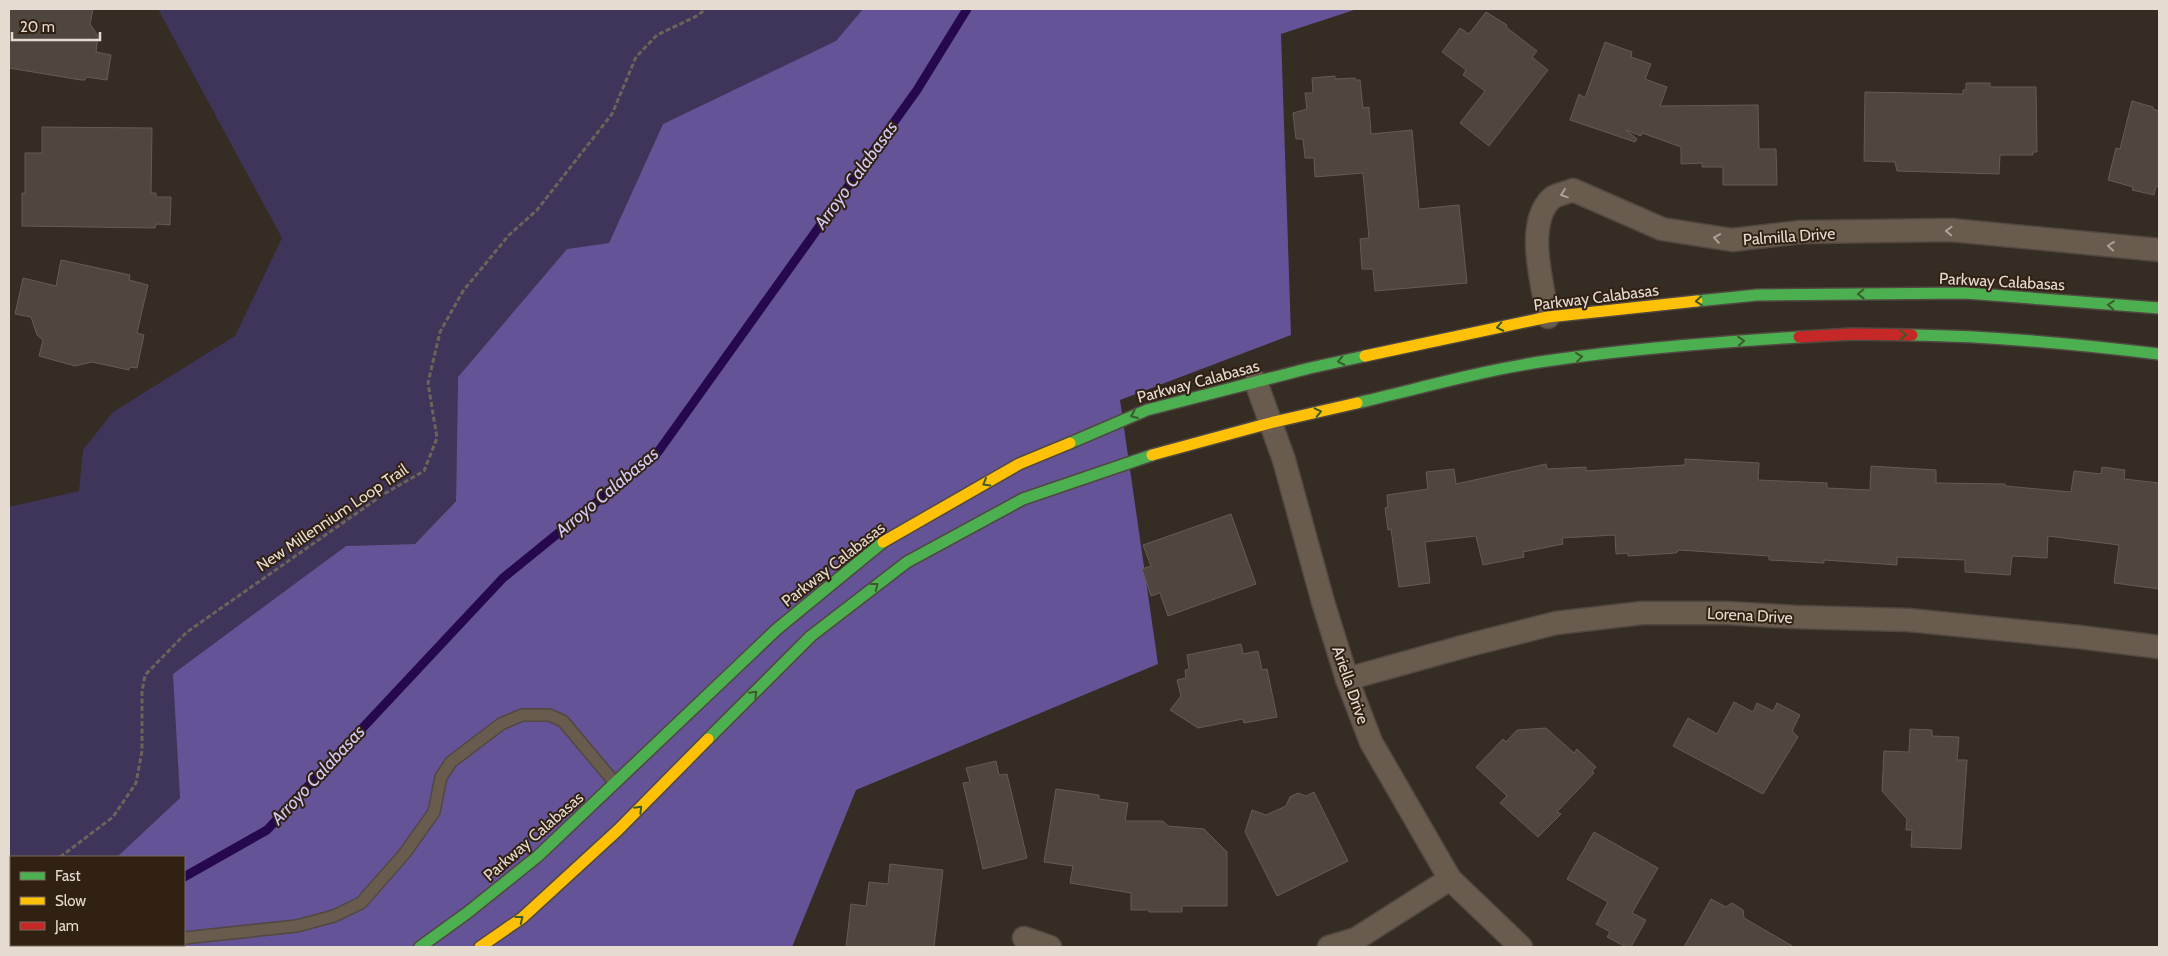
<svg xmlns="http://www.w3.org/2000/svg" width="2168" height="956" font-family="Cabin,sans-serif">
	<rect width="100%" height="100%" fill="#352c23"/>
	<!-- green -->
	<path fill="#3f355b" d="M158 9H863L837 41 663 124 609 243 567 249 458 377 456 500 415 544 346 546 174 674 180 798 117 857H11V945H23L20 947H9V507L79 491 83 450 113 412 235 336 282 238Z"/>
	<!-- forest -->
	<path fill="#655397" d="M863 9H1357L1281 34 1291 335 1120 400 1158 664 856 790 792 947H20L23 945H184V857H117L180 798 173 674 346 546 415 544 456 501 458 377 567 249 609 243 663 124 836 41Z"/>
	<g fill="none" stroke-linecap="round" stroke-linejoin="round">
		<!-- stream -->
		<g stroke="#26084e" stroke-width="9">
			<path d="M184 877 267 830 503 578 658 452 917 90 967 9"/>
			<path d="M77 947 79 945"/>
		</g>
	</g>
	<!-- building -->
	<g fill="#4e463f" stroke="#645c55">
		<path d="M9 9H93L90 24 98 36 96 52 111 55 107 80 86 77 85 80H81L9 68Z"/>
		<path d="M1486 12 1507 25 1506 27 1537 51 1532 57 1548 70 1489 146 1460 123 1485 91 1463 75 1466 70 1442 52 1460 28 1469 34Z"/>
		<path d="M1605 42 1632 52 1631 57 1651 64 1645 79 1667 87 1660 106 1758 105 1759 149H1776L1777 185H1723V167H1702V163L1681 164V147L1642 133 1641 136 1626 130 1637 139 1635 142 1570 120 1579 94 1585 98Z"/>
		<path d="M1335 76V79L1355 78V80H1360L1363 108 1369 107 1371 134 1412 130 1419 209 1459 205 1467 283 1375 291 1373 269H1362L1360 239 1369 238 1363 173 1315 177 1314 158H1305L1303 139H1296L1293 113 1307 109 1305 93H1313L1312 78Z"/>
		<path d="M1966 83H1990V87H2036L2037 152H2033V155H2000L1999 174 1897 171 1895 162 1864 161 1865 92 1963 94V90H1966Z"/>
		<path d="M2132 101 2153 107V109L2159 111V187L2156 186 2154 195 2132 190 2133 187 2108 180 2116 148 2120 149Z"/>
		<path d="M42 127 152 128 151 193H156V197H171L170 225 156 224 155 228 22 226V193H25V153H42Z"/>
		<path d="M61 260 130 275 129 280 148 285 137 333 144 335 137 368 130 367 129 370 92 362 75 366 39 356 43 340 37 335 31 317 15 314 23 278 56 286Z"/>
		<path d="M1685 459 1759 463 1758 480 1827 483V488L1870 490 1871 466 1936 470V483L2005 484V486L2071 492 2074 471 2101 474 2102 467 2125 470 2124 479 2159 483V589L2114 583 2119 545 2048 536 2047 558 2012 556 2010 575 1965 572V560L1897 557V565L1824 560V563L1769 560V556L1679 550 1676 553 1628 556V553L1616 554 1615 535 1562 538 1563 544 1523 552 1524 557 1483 565 1476 536 1425 542 1430 583 1399 587 1391 529 1388 530 1385 508 1388 507 1387 495 1428 489 1426 472 1454 469 1456 484 1546 464 1547 469 1586 467V471L1685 465Z"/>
		<path d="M1231 514 1256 584 1168 616 1160 593 1151 596 1142 569 1151 566 1143 545Z"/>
		<path d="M1241 644 1243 654 1258 651 1262 670 1267 669 1277 717 1244 723 1243 719 1198 728 1170 710 1181 696 1177 680 1186 678 1185 670 1189 669 1187 655Z"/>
		<path d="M1734 702 1753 712 1757 703 1773 711 1777 703 1800 715 1792 731 1798 737 1763 794 1673 746 1688 718 1717 734Z"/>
		<path d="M1546 728 1574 753 1577 749 1596 767 1592 771 1594 773 1557 812 1561 814 1538 837 1500 803 1507 796 1476 767 1503 739 1506 742 1517 730Z"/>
		<path d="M1910 729 1932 730V736L1959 737 1957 760H1967L1961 849 1911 847 1912 830H1906L1907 819 1882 791 1884 751 1909 752Z"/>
		<path d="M996 761 999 775 1007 774 1027 858 983 869 963 783 970 782 966 768Z"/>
		<path d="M1056 789 1099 795V799L1128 803 1125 821H1163L1168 826 1204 829 1227 852V906H1182V912H1149V910H1131V893L1070 883 1073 866 1044 862Z"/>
		<path d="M1314 792 1348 861 1277 896 1245 832 1252 810 1266 815 1286 806 1290 797 1298 793 1306 796Z"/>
		<path d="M1594 832 1658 868 1632 913 1646 920 1631 947H1626L1607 937 1610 932 1596 924 1608 902 1567 879Z"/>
		<path d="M890 864 943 870 934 947H846L851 904 866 906 869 882 888 884Z"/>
		<path d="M1711 899 1726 907 1732 903 1743 910 1744 918 1794 947H1684Z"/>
	</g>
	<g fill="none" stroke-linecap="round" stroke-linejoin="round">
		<!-- lane casing -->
		<g stroke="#504841" stroke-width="14">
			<path id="lane" d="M184 938 297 926 334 916 361 903 405 853 434 812 441 777 451 762 501 724 522 715H549L563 721 615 783"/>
		</g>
		<!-- street casing -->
		<g stroke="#504841" stroke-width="25">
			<g id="street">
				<path d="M1548 317C1543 286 1524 223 1552 198 1557 194 1567 193 1573 190L1662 229 1732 240 1801 232 1951 230 2159 250"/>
				<path d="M1256 382 1284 460 1323 602 1347 679 1371 742 1450 879 1521 947"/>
				<path d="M1347 679 1469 645 1556 623 1642 613H1726L1795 617 1908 620 2079 637 2159 647"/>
				<path d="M1024 938 1050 947"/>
				<path d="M1329 947 1356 939 1450 879"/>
			</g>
		</g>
		<!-- fast casing -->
		<g stroke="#504841" stroke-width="14">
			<g id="fast">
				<path d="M1697 301 1757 295 1965 293 2159 308"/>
				<path d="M1912 335C1995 336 2077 344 2159 354"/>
				<path d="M1357 403C1422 388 1487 369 1553 360 1635 348 1717 342 1799 337"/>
				<path d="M1070 443 1147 410 1310 368 1365 356"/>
				<path d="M708 739 811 636 907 562 1023 499 1152 455"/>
				<path d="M420 947 467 913 538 856 777 629 883 542"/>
			</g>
		</g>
		<!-- slow casing -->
		<g stroke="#504841" stroke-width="14">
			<g id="slow">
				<path d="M1365 356 1548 317 1697 301"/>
				<path d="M1152 455 1270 423 1357 403"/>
				<path d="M883 542 1019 464 1070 443"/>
				<path d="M480 947 522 918 618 830 708 739"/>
			</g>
		</g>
		<!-- jam casing -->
		<g stroke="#504841" stroke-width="14">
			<path id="jam" d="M1799 337 1852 334 1912 335"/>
		</g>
		<!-- path -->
		<g stroke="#6e6359" stroke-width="3" stroke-dasharray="5 2.5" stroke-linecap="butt">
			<path d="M60 857 113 817 136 783 142 751V692L145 675 187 632 384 494 424 471 437 438 428 383 440 332 463 291 509 235 537 210 612 114 636 57 657 35 695 17 706 9"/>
			<path d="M10 947 11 941"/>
		</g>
		<!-- lane -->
		<use href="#lane" stroke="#695b4d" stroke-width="11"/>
		<!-- street -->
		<use href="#street" stroke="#695b4d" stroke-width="22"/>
		<!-- fast -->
		<use href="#fast" stroke="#4caf50" stroke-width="11"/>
		<!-- slow -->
		<use href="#slow" stroke="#ffc107" stroke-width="11"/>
		<!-- jam -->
		<use href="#jam" stroke="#c62828" stroke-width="11"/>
	</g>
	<!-- one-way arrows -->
	<defs><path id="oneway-chevron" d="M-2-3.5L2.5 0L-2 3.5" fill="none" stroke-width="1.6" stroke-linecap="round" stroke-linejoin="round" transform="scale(1.25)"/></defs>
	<g stroke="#aea196">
		<use href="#oneway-chevron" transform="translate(1564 194) rotate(161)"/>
		<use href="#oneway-chevron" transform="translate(1949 231) rotate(-178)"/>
		<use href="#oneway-chevron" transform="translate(1717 238) rotate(-171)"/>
		<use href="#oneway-chevron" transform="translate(2111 246) rotate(-175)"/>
	</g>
	<g stroke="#3c5a2b">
		<use href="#oneway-chevron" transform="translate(1861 294) rotate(179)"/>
		<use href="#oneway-chevron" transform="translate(1699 301) rotate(174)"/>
		<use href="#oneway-chevron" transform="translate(2111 305) rotate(-176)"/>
		<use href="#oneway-chevron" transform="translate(1500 327) rotate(168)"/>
		<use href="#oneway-chevron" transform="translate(1903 335) rotate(1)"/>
		<use href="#oneway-chevron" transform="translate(1741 341) rotate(-4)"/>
		<use href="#oneway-chevron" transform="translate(1579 357) rotate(-7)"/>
		<use href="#oneway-chevron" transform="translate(1341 361) rotate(168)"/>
		<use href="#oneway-chevron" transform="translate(1318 412) rotate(-13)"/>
		<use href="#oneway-chevron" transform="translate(1134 415) rotate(157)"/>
		<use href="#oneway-chevron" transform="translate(986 483) rotate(150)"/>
		<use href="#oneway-chevron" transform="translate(875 586) rotate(-38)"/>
		<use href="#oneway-chevron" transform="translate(754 694) rotate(-45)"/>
		<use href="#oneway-chevron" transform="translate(639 809) rotate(-45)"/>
		<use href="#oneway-chevron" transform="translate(520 919) rotate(-38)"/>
	</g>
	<g text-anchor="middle" stroke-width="4" stroke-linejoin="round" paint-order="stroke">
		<!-- street labels -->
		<g font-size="16" fill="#e6dbd1" stroke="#312113">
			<text transform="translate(1789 236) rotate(-4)" y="6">Palmilla Drive</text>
			<text transform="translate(2002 281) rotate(3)" y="6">Parkway Calabasas</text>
			<text transform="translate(1596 297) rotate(-7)" y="6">Parkway Calabasas</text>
			<text transform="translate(1198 381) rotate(-15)" y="6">Parkway Calabasas</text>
			<text transform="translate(332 517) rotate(-34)" y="6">New Millennium Loop Trail</text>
			<text transform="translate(833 564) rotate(-38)" y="6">Parkway Calabasas</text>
			<text transform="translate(1750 615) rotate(3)" y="6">Lorena Drive</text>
			<text transform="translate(1351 685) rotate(71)" y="6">Ariella Drive</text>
			<text transform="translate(533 836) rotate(-41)" y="6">Parkway Calabasas</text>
		</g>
		<!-- water labels -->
		<g font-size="18" font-style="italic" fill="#d1c9f6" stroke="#312113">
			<text transform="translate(856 175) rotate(-54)" y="6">Arroyo Calabasas</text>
			<text transform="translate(607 492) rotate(-40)" y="6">Arroyo Calabasas</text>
			<text transform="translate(318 775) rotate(-47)" y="6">Arroyo Calabasas</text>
		</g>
	</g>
	<!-- border -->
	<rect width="2168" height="956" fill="none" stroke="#e6dbd1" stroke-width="20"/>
	<!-- legend -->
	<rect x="10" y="856" width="175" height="90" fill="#312113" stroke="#796b5f"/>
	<rect x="20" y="872" width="25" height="8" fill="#4caf50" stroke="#796b5f"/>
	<text x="55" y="881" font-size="15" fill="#e6dbd1">Fast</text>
	<rect x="20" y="897" width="25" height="8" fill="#ffc107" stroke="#796b5f"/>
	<text x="55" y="906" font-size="15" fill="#e6dbd1">Slow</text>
	<rect x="20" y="922" width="25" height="8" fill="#c62828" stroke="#796b5f"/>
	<text x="55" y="931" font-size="15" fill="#e6dbd1">Jam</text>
	<!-- scale -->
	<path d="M12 32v8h88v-8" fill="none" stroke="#e6dbd1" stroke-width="2.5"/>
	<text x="20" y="32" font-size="15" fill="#e6dbd1" stroke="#312113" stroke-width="4" paint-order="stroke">20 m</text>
</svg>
